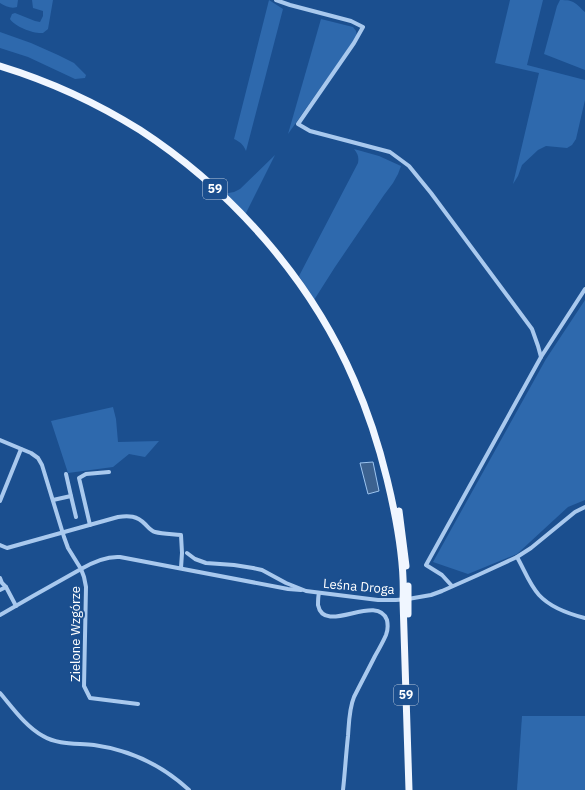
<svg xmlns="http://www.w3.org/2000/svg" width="585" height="790" font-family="'IBM Plex Sans',sans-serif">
	<rect width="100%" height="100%" fill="#1b4f8f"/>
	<!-- green -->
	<g fill="#2e69ad">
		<path d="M0 0H18L17 7C11 9 5 6 0 3Z"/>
		<path d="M32 0H53L48 29 43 33C34 34 15 27 10 19L12 14 15 13 35 21 40 22 43 16V11L33 8Z"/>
		<path d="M269 0 283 9 246 151C243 144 240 142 234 139Z"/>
		<path d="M510 0H543L527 65 585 80V100L576 139 572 145 567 148 546 146 538 150 522 165 518 176 513 184 539 73 495 63Z"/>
		<path d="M560 0C575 0 575 3 585 12V70L544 54 557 6Z"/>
		<path d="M321 19 353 27 356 31 357 36 288 134Z"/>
		<path d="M0 32 31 43 58 55 74 63 86 75 85 78 75 79 28 57 0 48Z"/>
		<path d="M354 149 379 156 401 166 398 174 393 183 384 195 335 267 314 300 299 276 358 163C359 157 358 154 354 149Z"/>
		<path d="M275 155 245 215 223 194 234 192 240 189Z"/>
		<path d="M585 300V500L568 507 517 554 468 574 433 562 546 359Z"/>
		<path d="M113 407 116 419 118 442 159 441 145 457 129 454 113 467 68 473 51 421Z"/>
		<path d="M522 716H585V790H517Z"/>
	</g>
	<!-- water -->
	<path fill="#3c6290" stroke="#9cc4f0" d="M373 462 379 491 368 494 360 463Z"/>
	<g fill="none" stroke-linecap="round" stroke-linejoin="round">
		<!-- minor -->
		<g stroke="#a9c9ee" stroke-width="4">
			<path d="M276 0 290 5 351 21 363 27 354 43 298 124 310 131 390 152 409 166 431 193 532 329 538 346 541 357"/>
			<path d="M0 440 31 453 38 458 42 465 64 537 68 548 81 569 33 596 0 615"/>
			<path d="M66 474 71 496"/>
			<path d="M53 500 71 496 76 517"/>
			<path d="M0 501 21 449"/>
			<path d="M90 525 79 478 86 474 109 472"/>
			<path d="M0 545 7 548 118 517C129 515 137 516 145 524 148 527 151 531 155 532 163 534 173 534 181 535L182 553 181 568"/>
			<path d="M187 553 195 559 206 563 234 565 253 568 262 570 286 583 306 591 378 600H396L408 599 431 595 442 591 478 575 517 557 531 548 575 512 585 507"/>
			<path d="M517 557C524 569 529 584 539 595 550 607 569 614 585 618"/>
			<path d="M0 578 2 583 6 587"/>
			<path d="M452 586 442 575 426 565 541 357 585 289"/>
			<path d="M0 590 6 587 16 606"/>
			<path d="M319 593C318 597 318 601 318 605 324 636 377 592 387 620 388 625 388 630 386 635 383 642 379 649 375 656 368 670 361 683 354 697 349 709 349 723 348 736 346 754 345 772 343 790"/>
			<path d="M0 693C12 707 26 727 43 736 58 745 77 743 94 745 130 750 163 766 189 790"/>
			<path d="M138 704 90 698 84 686 86 587 84 577 81 569C93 562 106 556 120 557L288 589 301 590"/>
		</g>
		<!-- primary -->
		<g stroke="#f0f6ff" stroke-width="7">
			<path d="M0 66C49 81 97 103 140 130 232 190 311 280 354 380 368 412 379 446 387 479 396 516 405 562 403 600L409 790"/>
			<path d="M399 511 406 566"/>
			<path d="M408 586V614"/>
		</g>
	</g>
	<g text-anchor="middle" stroke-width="4" stroke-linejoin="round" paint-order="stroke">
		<!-- shield labels -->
		<g fill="#1b4f8f" stroke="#bbcadd" stroke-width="1">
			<rect x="203" y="179" width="24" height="20" rx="3"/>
			<rect x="394" y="685" width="24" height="20" rx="3"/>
		</g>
		<g font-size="12" font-weight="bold" fill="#fff">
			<text x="215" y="193">59</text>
			<text x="406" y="699">59</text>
		</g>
		<!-- street labels -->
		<g font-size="13" fill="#fff" stroke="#1b4f8f">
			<text transform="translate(359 586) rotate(5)" y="5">Leśna Droga</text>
			<text transform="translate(75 634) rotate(-90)" y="5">Zielone Wzgórze</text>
		</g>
	</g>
</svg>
